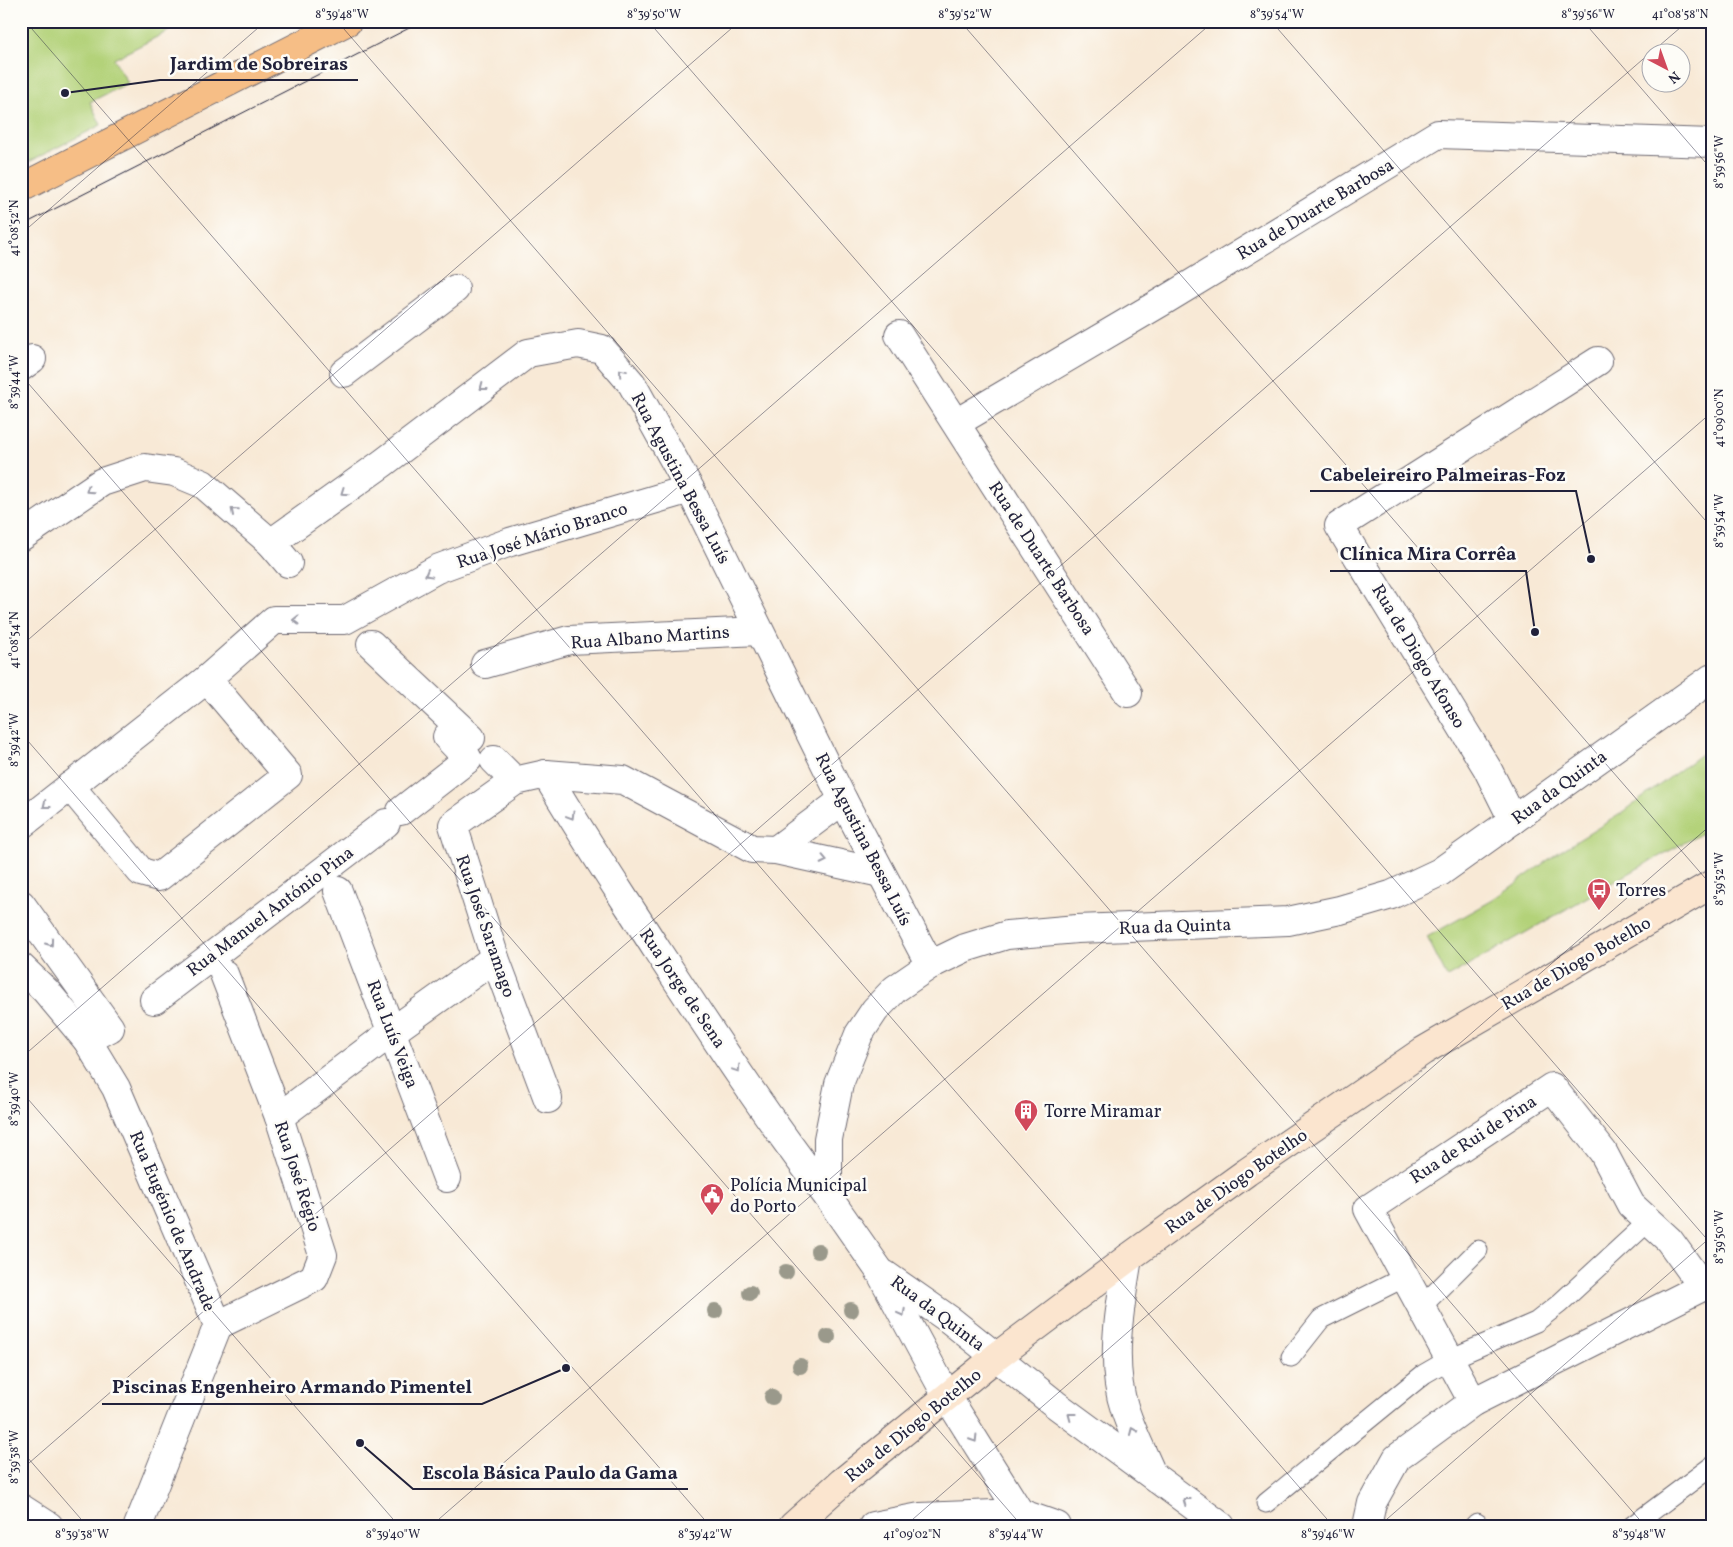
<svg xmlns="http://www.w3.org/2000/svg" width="1733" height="1547" font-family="Vollkorn,serif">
	<rect width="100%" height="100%" fill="#fdfcf7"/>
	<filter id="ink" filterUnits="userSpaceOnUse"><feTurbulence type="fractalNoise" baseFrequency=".02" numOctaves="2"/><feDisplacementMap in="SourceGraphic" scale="10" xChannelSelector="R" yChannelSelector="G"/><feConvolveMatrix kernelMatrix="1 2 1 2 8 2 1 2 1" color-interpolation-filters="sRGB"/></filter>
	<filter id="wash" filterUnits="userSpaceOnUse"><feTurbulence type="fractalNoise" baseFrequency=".0096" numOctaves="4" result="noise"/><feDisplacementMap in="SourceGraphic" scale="20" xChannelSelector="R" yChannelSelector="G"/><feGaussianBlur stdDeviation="1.12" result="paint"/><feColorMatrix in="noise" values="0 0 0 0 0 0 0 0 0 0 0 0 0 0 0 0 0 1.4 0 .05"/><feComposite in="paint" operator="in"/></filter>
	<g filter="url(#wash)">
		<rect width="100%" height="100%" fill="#f8e9d6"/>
		<!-- green -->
		<g fill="#b3d279" stroke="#6a7a5a">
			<path d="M21 21H188L114 59 128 83 90 102 101 125 21 166Z"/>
			<path d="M1712 746V828C1622 875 1536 928 1447 977L1427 937 1493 900 1559 852 1622 813Z"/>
		</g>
	</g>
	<g filter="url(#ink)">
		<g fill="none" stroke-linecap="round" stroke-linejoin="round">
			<!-- lane casing -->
			<g stroke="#6d6871" stroke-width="21">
				<g id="lane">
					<path d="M1421 1307 1478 1250"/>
					<path d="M1291 1357 1321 1319 1405 1277"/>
					<path d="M1266 1503 1424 1374 1450 1359 1536 1322 1559 1304 1649 1221"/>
					<path d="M1474 1526 1477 1523"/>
					<path d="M1632 1526 1712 1466"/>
				</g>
			</g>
			<!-- street casing -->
			<g stroke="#6d6871" stroke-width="30">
				<g id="street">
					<path d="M899 335 1128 693"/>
					<path d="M21 367 32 359"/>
					<path d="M344 373 455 289"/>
					<path d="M956 423 1165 300 1438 134 1712 143"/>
					<path d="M21 537 102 482 145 468 174 472 203 484 271 543 288 563"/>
					<path d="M271 543 383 463 528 353 578 344 602 349 632 384 690 489 843 800 930 965"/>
					<path d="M371 644 471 738"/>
					<path d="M485 664 569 640 759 631"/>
					<path d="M494 760 515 781"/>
					<path d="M546 774C581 834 620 892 657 950 712 1034 767 1118 828 1197"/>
					<path d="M70 786 141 872 159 877 288 775 207 679"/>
					<path d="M401 811 468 759 447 737 455 731"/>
					<path d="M1513 820 1487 768 1339 526 1598 361"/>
					<path d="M21 825 207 679 274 620H345L437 569 510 542 690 489"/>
					<path d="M776 850 843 800"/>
					<path d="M338 891 447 1178"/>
					<path d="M21 904 110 1028 87 1040"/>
					<path d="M21 967 46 991 87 1040 116 1088 218 1325 138 1526"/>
					<path d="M154 1000 386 823"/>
					<path d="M548 1099 495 958 453 825 515 781 546 774 623 780 752 849 776 850 881 873"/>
					<path d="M279 1117 393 1031 495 958"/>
					<path d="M1128 1258C1120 1306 1109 1363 1125 1410 1132 1432 1143 1453 1152 1474"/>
					<path d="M884 1274 950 1320 1055 1404 1221 1526"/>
					<path d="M218 1325 314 1278 323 1255 279 1117 224 974"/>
					<path d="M1473 1402 1368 1209 1552 1087 1603 1152 1631 1205 1669 1240 1703 1287"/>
					<path d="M21 1508 49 1526"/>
					<path d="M1020 1513 948 1398 879 1270 828 1197V1139L839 1084 859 1034 875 1010 895 989 930 965 965 948 1007 935 1077 929 1288 921 1340 910 1391 895 1440 872 1712 678"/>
					<path d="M873 1526 920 1517 1020 1513 1057 1526"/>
					<path d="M1367 1526 1372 1503 1397 1458 1473 1402 1712 1282"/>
				</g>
			</g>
			<!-- secondary casing -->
			<g stroke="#6d6871" stroke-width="30">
				<path id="secondary" d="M793 1526 842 1482 996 1357 1128 1258 1247 1172 1423 1051 1712 884"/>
			</g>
			<!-- primary casing -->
			<g stroke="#6d6871" stroke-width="30">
				<path id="primary" d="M21 188 348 21"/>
			</g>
			<!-- lane -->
			<use href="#lane" stroke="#fff" stroke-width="19"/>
			<!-- street -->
			<use href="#street" stroke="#fff" stroke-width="28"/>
			<!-- secondary -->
			<use href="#secondary" stroke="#fbe5cf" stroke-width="28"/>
			<!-- primary -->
			<use href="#primary" stroke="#f6be86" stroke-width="28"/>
			<!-- tram -->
			<path stroke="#22223b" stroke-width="1" d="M21 226 423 21"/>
		</g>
		<!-- trees -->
		<g fill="#9a998b">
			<circle cx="818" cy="1251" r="8"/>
			<circle cx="786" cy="1272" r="8"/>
			<circle cx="750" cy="1293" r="8"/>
			<circle cx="851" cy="1310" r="8"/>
			<circle cx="715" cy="1311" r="8"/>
			<circle cx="828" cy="1337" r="8"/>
			<circle cx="800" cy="1366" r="8"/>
			<circle cx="772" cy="1397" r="8"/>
		</g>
		<!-- one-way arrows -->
		<defs><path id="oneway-chevron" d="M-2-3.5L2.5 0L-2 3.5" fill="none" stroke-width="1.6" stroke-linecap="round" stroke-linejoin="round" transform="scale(1.25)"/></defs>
		<g stroke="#9c9ca7">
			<use href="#oneway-chevron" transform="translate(622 372) rotate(-130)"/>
			<use href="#oneway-chevron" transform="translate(483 387) rotate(143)"/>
			<use href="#oneway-chevron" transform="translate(89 490) rotate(146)"/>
			<use href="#oneway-chevron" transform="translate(344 492) rotate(145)"/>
			<use href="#oneway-chevron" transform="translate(234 511) rotate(-139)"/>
			<use href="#oneway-chevron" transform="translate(428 574) rotate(151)"/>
			<use href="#oneway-chevron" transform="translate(296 620) rotate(180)"/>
			<use href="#oneway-chevron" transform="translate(46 805) rotate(142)"/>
			<use href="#oneway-chevron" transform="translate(571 816) rotate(59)"/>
			<use href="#oneway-chevron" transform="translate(824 860) rotate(12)"/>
			<use href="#oneway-chevron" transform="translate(50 943) rotate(54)"/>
			<use href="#oneway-chevron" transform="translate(737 1069) rotate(56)"/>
			<use href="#oneway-chevron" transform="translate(902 1313) rotate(62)"/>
			<use href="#oneway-chevron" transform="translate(1071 1416) rotate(-143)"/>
			<use href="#oneway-chevron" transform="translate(1133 1431) rotate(-113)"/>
			<use href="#oneway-chevron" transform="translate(974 1439) rotate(58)"/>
			<use href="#oneway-chevron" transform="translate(1186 1501) rotate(-143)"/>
		</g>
	</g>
	<!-- ticks -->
	<path fill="none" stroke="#22223b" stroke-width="1" stroke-opacity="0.45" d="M25 21 1333 1526M337 21 1645 1526M648 21 1712 1245M960 21 1712 886M1271 21 1712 528M1583 21 1712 170M1652 52 1688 21M21 234 266 21M21 375 1022 1526M21 646 740 21M21 733 710 1526M21 1058 1214 21M21 1091 399 1526M21 1450 87 1526M21 1470 1650 53M431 1526 1712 412M905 1526 1712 824M1379 1526 1712 1236"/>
	<!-- icons -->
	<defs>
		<g id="bus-pin" transform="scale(1.25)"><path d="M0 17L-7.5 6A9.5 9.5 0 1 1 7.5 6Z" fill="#d1495b" stroke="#fdfcf7"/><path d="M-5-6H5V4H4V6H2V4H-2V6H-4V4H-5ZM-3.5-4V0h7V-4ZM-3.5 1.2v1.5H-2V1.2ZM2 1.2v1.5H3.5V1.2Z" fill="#fff"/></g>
		<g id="building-pin" transform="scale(1.25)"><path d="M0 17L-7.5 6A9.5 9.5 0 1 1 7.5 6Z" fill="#d1495b" stroke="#fdfcf7"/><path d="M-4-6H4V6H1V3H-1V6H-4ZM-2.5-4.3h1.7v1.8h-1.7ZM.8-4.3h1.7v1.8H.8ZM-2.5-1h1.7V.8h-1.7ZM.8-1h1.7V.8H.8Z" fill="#fff"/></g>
		<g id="civic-pin" transform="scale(1.25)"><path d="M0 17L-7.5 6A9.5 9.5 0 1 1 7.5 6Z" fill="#d1495b" stroke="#fdfcf7"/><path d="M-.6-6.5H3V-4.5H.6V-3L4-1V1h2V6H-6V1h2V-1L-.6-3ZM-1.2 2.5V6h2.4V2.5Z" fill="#fff"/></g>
	</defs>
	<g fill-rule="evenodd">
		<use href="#bus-pin" x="1599" y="890"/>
		<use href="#building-pin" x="1026" y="1111"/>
		<use href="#civic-pin" x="712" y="1195"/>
	</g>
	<g text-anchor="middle" stroke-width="5" stroke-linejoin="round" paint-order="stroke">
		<!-- street labels -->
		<g font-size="18" fill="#22223b" stroke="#fdfcf7">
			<text transform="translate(1315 209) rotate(-31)" y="6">Rua de Duarte Barbosa</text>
			<text transform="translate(681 478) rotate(62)" y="6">Rua Agustina Bessa Luís</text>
			<text transform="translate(542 535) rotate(-18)" y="6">Rua José Mário Branco</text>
			<text transform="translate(1042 558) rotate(57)" y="6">Rua de Duarte Barbosa</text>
			<text transform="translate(650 637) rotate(-4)" y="6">Rua Albano Martins</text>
			<text transform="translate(1419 656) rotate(59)" y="6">Rua de Diogo Afonso</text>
			<text transform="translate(1559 787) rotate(-36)" y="6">Rua da Quinta</text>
			<text transform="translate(864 839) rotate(63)" y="6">Rua Agustina Bessa Luís</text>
			<text transform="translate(270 911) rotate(-37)" y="6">Rua Manuel António Pina</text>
			<text transform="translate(486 926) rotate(71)" y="6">Rua José Saramago</text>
			<text transform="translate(1175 926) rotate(-2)" y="6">Rua da Quinta</text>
			<text transform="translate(1576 963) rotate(-30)" y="6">Rua de Diogo Botelho</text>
			<text transform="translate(683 988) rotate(56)" y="6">Rua Jorge de Sena</text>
			<text transform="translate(393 1034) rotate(69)" y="6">Rua Luís Veiga</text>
			<text transform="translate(1473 1139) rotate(-33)" y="6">Rua de Rui de Pina</text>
			<text transform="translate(298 1176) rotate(72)" y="6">Rua José Régio</text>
			<text transform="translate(1236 1181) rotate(-35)" y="6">Rua de Diogo Botelho</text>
			<text transform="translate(173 1221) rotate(67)" y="6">Rua Eugénio de Andrade</text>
			<text transform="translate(938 1313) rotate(37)" y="6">Rua da Quinta</text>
			<text transform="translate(913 1425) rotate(-39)" y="6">Rua de Diogo Botelho</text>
		</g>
		<!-- poi labels -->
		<g font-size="18" fill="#22223b" stroke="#fdfcf7" text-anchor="start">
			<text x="1616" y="896">Torres</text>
			<text x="1044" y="1117">Torre Miramar</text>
			<text x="730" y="1191">Polícia Municipal<tspan x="730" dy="21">do Porto</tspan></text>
		</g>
	</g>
	<!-- callouts -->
	<path fill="none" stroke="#22223b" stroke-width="2" d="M65 93L160 80H358M1591 559L1576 491H1310M1535 632L1526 571H1330M566 1368L482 1404H102M360 1443L413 1489H688"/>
	<g fill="#22223b" stroke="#fdfcf7" stroke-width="2">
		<circle cx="65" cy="93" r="5"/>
		<circle cx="1591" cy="559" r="5"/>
		<circle cx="1535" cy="632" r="5"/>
		<circle cx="566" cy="1368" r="5"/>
		<circle cx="360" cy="1443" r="5"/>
	</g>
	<g font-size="19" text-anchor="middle" font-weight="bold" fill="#22223b" stroke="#fdfcf7" stroke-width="5" stroke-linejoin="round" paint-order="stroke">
		<text x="259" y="70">Jardim de Sobreiras</text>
		<text x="1443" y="481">Cabeleireiro Palmeiras-Foz</text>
		<text x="1428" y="560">Clínica Mira Corrêa</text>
		<text x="292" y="1393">Piscinas Engenheiro Armando Pimentel</text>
		<text x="550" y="1479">Escola Básica Paulo da Gama</text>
	</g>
	<!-- margin -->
	<rect width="1733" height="1547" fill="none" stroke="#fdfcf7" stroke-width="55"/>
	<!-- north arrow -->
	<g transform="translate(1666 68) rotate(139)"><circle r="24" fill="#fdfcf7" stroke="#a5a5ac"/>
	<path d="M0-4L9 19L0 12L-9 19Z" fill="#d1495b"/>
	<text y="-8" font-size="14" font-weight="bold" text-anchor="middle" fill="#22223b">N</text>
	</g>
	<rect x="28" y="28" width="1678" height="1492" fill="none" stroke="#22223b" stroke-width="2"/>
	<g font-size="12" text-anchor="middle" fill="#22223b">
		<text x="342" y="18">8°39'48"W</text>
		<text x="654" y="18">8°39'50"W</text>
		<text x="965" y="18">8°39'52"W</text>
		<text x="1277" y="18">8°39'54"W</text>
		<text x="1588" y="18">8°39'56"W</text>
		<text x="1680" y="18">41°08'58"N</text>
		<text transform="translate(1719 162) rotate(-90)" y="4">8°39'56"W</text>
		<text transform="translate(14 228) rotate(-90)" y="4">41°08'52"N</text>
		<text transform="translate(14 382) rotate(-90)" y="4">8°39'44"W</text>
		<text transform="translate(1719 418) rotate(-90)" y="4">41°09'00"N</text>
		<text transform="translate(1719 521) rotate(-90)" y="4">8°39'54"W</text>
		<text transform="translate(14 640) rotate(-90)" y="4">41°08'54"N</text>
		<text transform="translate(14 740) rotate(-90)" y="4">8°39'42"W</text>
		<text transform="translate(1719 879) rotate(-90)" y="4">8°39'52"W</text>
		<text transform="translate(14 1099) rotate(-90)" y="4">8°39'40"W</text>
		<text transform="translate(1719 1237) rotate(-90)" y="4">8°39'50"W</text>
		<text transform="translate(14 1457) rotate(-90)" y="4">8°39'38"W</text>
		<text x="82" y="1538">8°39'38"W</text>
		<text x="393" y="1538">8°39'40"W</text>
		<text x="705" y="1538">8°39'42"W</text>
		<text x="912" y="1538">41°09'02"N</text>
		<text x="1016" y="1538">8°39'44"W</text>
		<text x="1328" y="1538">8°39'46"W</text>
		<text x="1639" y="1538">8°39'48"W</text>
	</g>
</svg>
